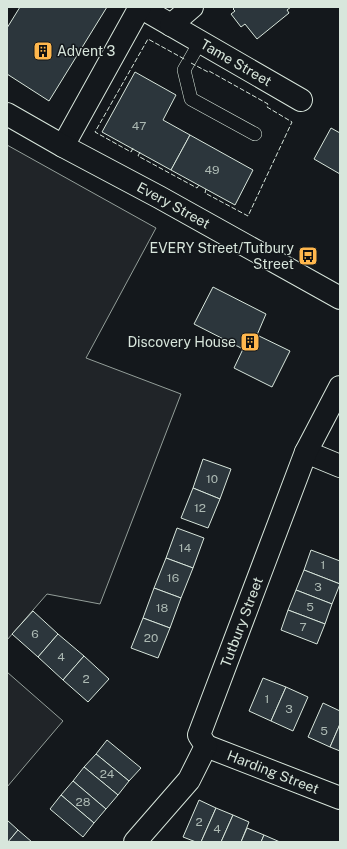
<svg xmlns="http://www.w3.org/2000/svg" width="347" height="849" font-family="'Public Sans',sans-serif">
	<rect width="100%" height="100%" fill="#14181c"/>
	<!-- green -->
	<g fill="#202428" stroke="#939e99">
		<path d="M7 145 156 228 86 358 181 394 100 604 47 594 7 640Z"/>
		<path d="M7 672 63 721 7 787Z"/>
	</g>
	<!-- building -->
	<g fill="#2c363c" stroke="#d8e6dc">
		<path d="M20 7H107L49 101 7 74V28Z"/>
		<path d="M235 7H291L287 10 289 13 257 39 245 24 241 27 231 14 235 11 233 9Z"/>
		<path d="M135 72 176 95 163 120 190 135 171 170 102 132Z"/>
		<path d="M331 128 340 133V174L314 159Z"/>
		<path d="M190 135 253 170 235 205 171 170Z"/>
		<path d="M213 287 266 314 257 335 290 351 272 387 234 368 243 349 194 324Z"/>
		<path d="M203 459 231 469 220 499 193 488Z"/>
		<path d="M193 488 220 499 208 528 181 518Z"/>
		<path d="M177 528 204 538 193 568 166 558Z"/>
		<path d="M311 550 340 561V584L304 570Z"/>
		<path d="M166 558 193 568 181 598 154 588Z"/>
		<path d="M304 570 340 584 332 604 296 590Z"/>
		<path d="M154 588 181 598 170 628 143 618Z"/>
		<path d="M296 590 332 604 325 624 288 610Z"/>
		<path d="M288 610 325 624 317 644 281 630Z"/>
		<path d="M33 611 58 634 38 657 12 634Z"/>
		<path d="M143 618 170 628 158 658 131 648Z"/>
		<path d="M58 634 84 656 63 680 38 657Z"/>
		<path d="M84 656 109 679 88 702 63 680Z"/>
		<path d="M263 678 286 687 271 721 249 711Z"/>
		<path d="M286 687 308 697 293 731 271 721Z"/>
		<path d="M323 703 340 711V724L330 747 308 737Z"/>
		<path d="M340 724V751L330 747Z"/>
		<path d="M107 740 141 768 129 781 96 754Z"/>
		<path d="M96 754 129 781 118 795 84 767Z"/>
		<path d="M84 767 118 795 106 809 73 781Z"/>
		<path d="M73 781 106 809 94 823 61 795Z"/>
		<path d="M61 795 94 823 83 837 50 809Z"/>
		<path d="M199 800 216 808 201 842H196L183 837Z"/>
		<path d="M216 808 233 815 221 842H201Z"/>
		<path d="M233 815 249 822 241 842H221Z"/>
		<path d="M7 820 18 830 8 842H7Z"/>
		<path d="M247 828 264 835 261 842H241Z"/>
		<path d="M18 830 32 842H8Z"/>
		<path d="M264 835 280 842H261Z"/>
	</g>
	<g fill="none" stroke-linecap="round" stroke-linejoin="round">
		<!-- service casing -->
		<g stroke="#d8e6dc" stroke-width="14">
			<path id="service" d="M200 42 184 70 191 99 255 134"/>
		</g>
		<!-- minor casing -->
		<g stroke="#d8e6dc" stroke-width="24">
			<g id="minor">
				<path id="s1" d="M140 7 301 100"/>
				<path d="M171 25 192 7"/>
				<path d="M63 146 140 7"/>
				<path d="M306 452 340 466"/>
				<path id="s2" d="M206 746 340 798"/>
				<path id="s3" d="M135 842 189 780 206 746 199 735 306 452 340 387"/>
			</g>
		</g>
		<!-- tertiary casing -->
		<g stroke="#d8e6dc" stroke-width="24">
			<g id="tertiary">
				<path id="s4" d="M7 114 63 146 159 197 340 298"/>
			</g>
		</g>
		<!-- service -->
		<use href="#service" stroke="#14181c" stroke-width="13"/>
		<!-- minor -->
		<use href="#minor" stroke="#14181c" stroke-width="22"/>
		<!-- tertiary -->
		<use href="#tertiary" stroke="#14181c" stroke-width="22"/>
		<!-- fence -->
		<g stroke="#d8e6dc" stroke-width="1" stroke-dasharray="5 2" stroke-linecap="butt">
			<path d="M191 63 208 72 209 71 268 104 267 107 292 122 248 216 205 193 206 189"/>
			<path d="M133 148 131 152 95 132 148 39 186 60"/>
			<path d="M140 152 138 156 197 188 199 185"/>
		</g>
	</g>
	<!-- icons -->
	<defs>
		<g id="building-square" transform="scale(1)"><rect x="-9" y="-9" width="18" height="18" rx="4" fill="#ffb74d" stroke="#14181c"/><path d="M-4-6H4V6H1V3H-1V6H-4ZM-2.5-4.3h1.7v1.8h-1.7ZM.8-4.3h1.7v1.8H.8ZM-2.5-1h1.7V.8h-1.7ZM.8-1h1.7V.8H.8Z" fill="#111"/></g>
		<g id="bus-square" transform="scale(1)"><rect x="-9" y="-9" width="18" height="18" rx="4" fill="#ffb74d" stroke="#14181c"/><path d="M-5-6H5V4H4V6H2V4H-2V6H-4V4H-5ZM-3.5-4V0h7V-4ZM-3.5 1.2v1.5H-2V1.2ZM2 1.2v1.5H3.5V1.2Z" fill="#111"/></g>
	</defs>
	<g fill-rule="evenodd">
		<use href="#building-square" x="43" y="51"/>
		<use href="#bus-square" x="308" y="256"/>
		<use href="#building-square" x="250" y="342"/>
	</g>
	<g text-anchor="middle" stroke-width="3" stroke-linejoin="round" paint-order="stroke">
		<!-- number labels -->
		<g font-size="12" fill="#adbab4">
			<text x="139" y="130">47</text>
			<text x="212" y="174">49</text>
			<text x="212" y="483">10</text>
			<text x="200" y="512">12</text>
			<text x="185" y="552">14</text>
			<text x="323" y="569">1</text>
			<text x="173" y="582">16</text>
			<text x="318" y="591">3</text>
			<text x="310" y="611">5</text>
			<text x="162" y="612">18</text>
			<text x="303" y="631">7</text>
			<text x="35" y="638">6</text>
			<text x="151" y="642">20</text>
			<text x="61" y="661">4</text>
			<text x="86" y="683">2</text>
			<text x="267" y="703">1</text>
			<text x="289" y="713">3</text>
			<text x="324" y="735">5</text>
			<text x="107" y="778">24</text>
			<text x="83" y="806">28</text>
			<text x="199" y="826">2</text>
			<text x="217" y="833">4</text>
		</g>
		<!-- poi labels -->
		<g font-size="14" fill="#d8e6dc" stroke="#14181c" text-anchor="end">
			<text x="57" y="56" text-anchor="start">Advent 3</text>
			<text x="294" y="253">EVERY Street/Tutbury<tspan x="294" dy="16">Street</tspan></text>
			<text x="236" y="347">Discovery House</text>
		</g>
		<!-- street labels -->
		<g font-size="14" fill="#d8e6dc" stroke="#14181c">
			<text dy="5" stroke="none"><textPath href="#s1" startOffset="111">Tame Street</textPath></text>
			<text dy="5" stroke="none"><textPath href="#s4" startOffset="190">Every Street</textPath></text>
			<text dy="5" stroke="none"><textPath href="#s3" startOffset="254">Tutbury Street</textPath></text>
			<text dy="5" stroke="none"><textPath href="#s2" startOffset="72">Harding Street</textPath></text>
		</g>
	</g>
	<!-- border -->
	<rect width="347" height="849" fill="none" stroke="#d8e6dc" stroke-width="16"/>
</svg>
